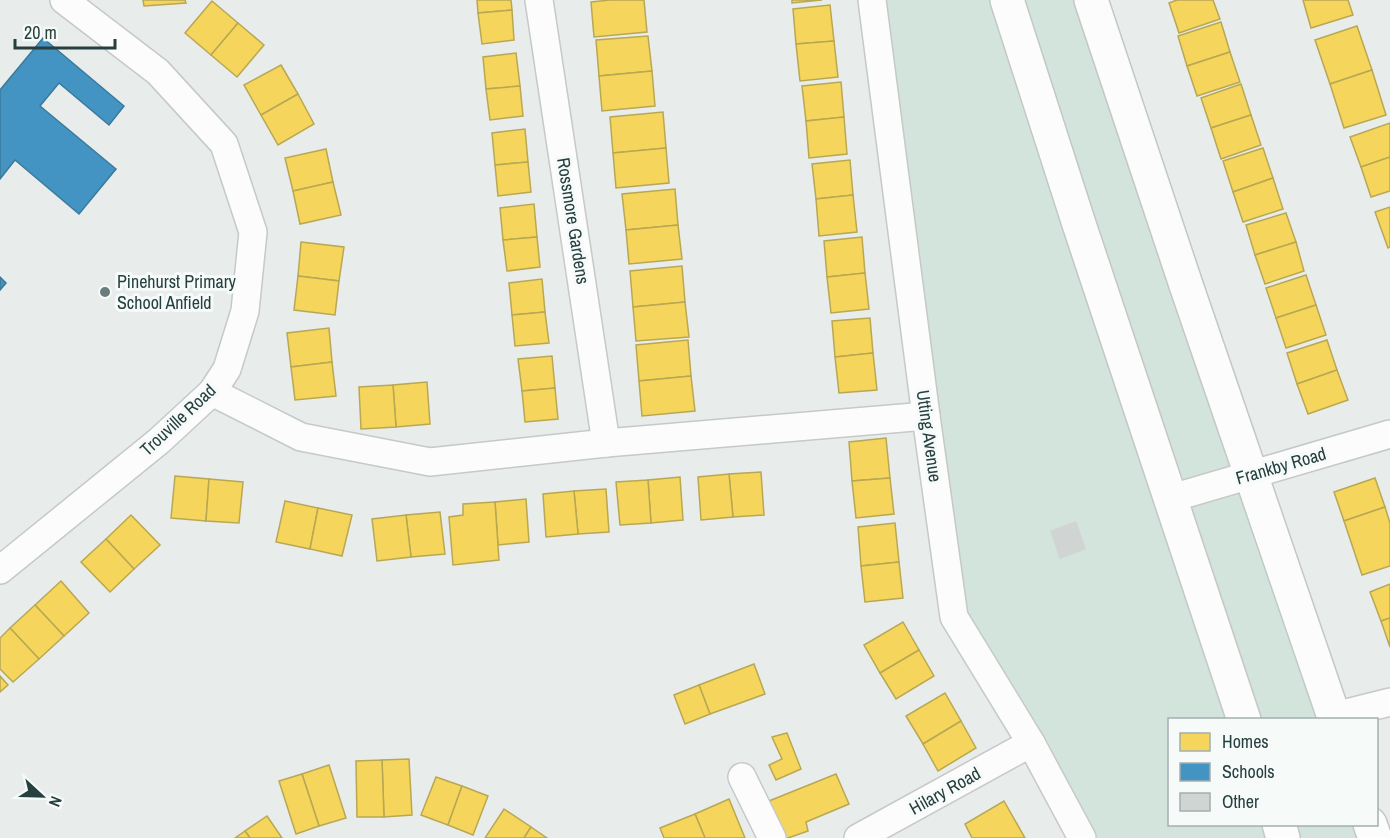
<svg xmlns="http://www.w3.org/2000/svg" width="1390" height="838" font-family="'Archivo Narrow',sans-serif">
	<rect width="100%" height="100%" fill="#e8eceb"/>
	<!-- green -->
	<path fill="#d3e4dc" d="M872 0H1091L1335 719 1170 720V824L1370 825 1375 838H1082L954 617Z"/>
	<!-- homes -->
	<g fill="#f6d55c" stroke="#b8a853" stroke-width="1.5">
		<path d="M143 0H185L186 3 144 6Z"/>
		<path d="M477 0H511L512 10 478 13Z"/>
		<path d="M610 0H644L647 32 594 37 591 2Z"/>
		<path d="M792 0H822L792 3Z"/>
		<path d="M1177 0H1213L1220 19 1179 33 1169 3Z"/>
		<path d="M1303 0H1348L1353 15 1311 28Z"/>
		<path d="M212 1 238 23 211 55 185 33Z"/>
		<path d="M830 5 834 41 796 44 793 9Z"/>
		<path d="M512 10 514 40 482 44 478 13Z"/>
		<path d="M1221 22 1230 52 1187 66 1178 36Z"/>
		<path d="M238 23 264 45 237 77 211 55Z"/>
		<path d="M1357 26 1372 70 1330 84 1315 40Z"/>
		<path d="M648 36 652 71 599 76 596 40Z"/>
		<path d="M834 41 838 77 800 81 796 44Z"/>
		<path d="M1230 52 1240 82 1197 96 1187 66Z"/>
		<path d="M516 53 520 86 486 89 483 57Z"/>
		<path d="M281 65 298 94 261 115 244 85Z"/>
		<path d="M1372 70 1386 115 1344 128 1330 84Z"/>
		<path d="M652 71 655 106 602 111 599 76Z"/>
		<path d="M841 82 844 117 806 121 802 86Z"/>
		<path d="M1241 84 1251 115 1211 128 1201 98Z"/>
		<path d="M520 86 523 116 490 120 486 89Z"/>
		<path d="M298 94 314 124 278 145 261 115Z"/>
		<path d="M663 112 666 148 613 153 610 117Z"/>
		<path d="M1251 115 1261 145 1221 159 1211 128Z"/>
		<path d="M844 117 847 154 809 158 806 121Z"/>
		<path d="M1390 123V157L1361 167 1350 137Z"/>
		<path d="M525 129 528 162 495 165 492 133Z"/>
		<path d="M666 148 669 183 616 188 613 153Z"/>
		<path d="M1263 148 1273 178 1233 192 1223 161Z"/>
		<path d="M326 149 333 182 293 191 285 158Z"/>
		<path d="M1390 157V191L1371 197 1361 167Z"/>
		<path d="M850 160 853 195 816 199 812 164Z"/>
		<path d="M528 162 531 192 498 196 495 165Z"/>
		<path d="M1273 178 1283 209 1243 222 1233 192Z"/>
		<path d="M333 182 341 215 300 224 293 191Z"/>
		<path d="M675 189 678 225 626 230 622 194Z"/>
		<path d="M853 195 857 232 819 236 816 199Z"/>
		<path d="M534 204 537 237 503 240 500 208Z"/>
		<path d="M1390 207V247L1388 248 1375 212Z"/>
		<path d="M1286 213 1296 242 1255 255 1246 225Z"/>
		<path d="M678 225 682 259 629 264 626 230Z"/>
		<path d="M537 237 540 267 507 271 503 240Z"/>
		<path d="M862 237 865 273 827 277 824 241Z"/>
		<path d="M301 242 344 247 339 281 298 276Z"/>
		<path d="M1296 242 1304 271 1265 284 1255 255Z"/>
		<path d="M682 266 685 302 633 307 630 271Z"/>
		<path d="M865 273 869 309 831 313 827 277Z"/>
		<path d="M1306 275 1316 305 1276 318 1266 288Z"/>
		<path d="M298 276 339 281 335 315 294 310Z"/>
		<path d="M542 279 545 312 512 315 509 283Z"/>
		<path d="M685 302 689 337 636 341 633 307Z"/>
		<path d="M1316 305 1326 335 1286 348 1276 318Z"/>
		<path d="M545 312 549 343 515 346 512 315Z"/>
		<path d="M870 318 873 353 835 357 832 321Z"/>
		<path d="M329 328 332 362 291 367 287 333Z"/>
		<path d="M688 340 691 376 639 381 636 345Z"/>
		<path d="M1327 340 1337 370 1297 384 1287 353Z"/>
		<path d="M873 353 877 390 839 393 835 357Z"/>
		<path d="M552 356 555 388 522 391 518 359Z"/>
		<path d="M332 362 336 396 295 400 291 367Z"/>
		<path d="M1337 370 1348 400 1308 414 1297 384Z"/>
		<path d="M691 376 695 411 642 416 639 381Z"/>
		<path d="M427 382 430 424 396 427 393 385Z"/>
		<path d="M393 385 396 427 361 429 359 387Z"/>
		<path d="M555 388 558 419 525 422 522 391Z"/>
		<path d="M886 438 890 478 852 481 849 442Z"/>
		<path d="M761 472 764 515 733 517 729 474Z"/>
		<path d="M729 474 733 517 701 520 698 477Z"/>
		<path d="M175 476 209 479 206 521 171 518Z"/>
		<path d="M680 477 683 520 651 523 648 480Z"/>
		<path d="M890 478 894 514 856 518 852 481Z"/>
		<path d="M1375 478 1385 507 1344 521 1334 492Z"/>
		<path d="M209 479 243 482 239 523 206 521Z"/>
		<path d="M648 480 651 523 620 525 616 482Z"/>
		<path d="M606 489 609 532 578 534 574 491Z"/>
		<path d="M574 491 578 534 546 537 543 494Z"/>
		<path d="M526 499 529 542 498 545 495 502Z"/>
		<path d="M285 501 318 508 310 549 276 542Z"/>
		<path d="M495 502 499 560 453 565 449 517 463 515V504Z"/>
		<path d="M1385 507 1390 523V566L1362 575 1344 521Z"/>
		<path d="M318 508 352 515 342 556 310 549Z"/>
		<path d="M440 512 445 554 411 557 406 515Z"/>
		<path d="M131 515 160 545 134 569 106 539Z"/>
		<path d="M406 515 411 557 377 561 372 519Z"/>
		<path d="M895 523 899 562 861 566 858 527Z"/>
		<path d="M106 539 134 569 110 592 81 562Z"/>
		<path d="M899 562 903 598 865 602 861 566Z"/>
		<path d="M61 581 89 613 64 636 35 605Z"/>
		<path d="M1390 584V618L1381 621 1370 592Z"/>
		<path d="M35 605 64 636 39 659 10 628Z"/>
		<path d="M1390 618V647L1381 621Z"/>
		<path d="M903 622 919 650 880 673 864 645Z"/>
		<path d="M10 628 39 659 13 682 0 669V638Z"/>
		<path d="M919 650 934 676 896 699 880 673Z"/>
		<path d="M754 664 765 694 710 714 699 685Z"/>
		<path d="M0 676 8 685 0 692Z"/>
		<path d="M699 685 710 714 685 724 674 695Z"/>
		<path d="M945 693 961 721 923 744 906 716Z"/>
		<path d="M961 721 976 748 938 771 923 744Z"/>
		<path d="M787 733 801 769 776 780 769 765 782 759 772 737Z"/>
		<path d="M409 759 412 815 384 817 382 760Z"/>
		<path d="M382 760 384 817H357L356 761Z"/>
		<path d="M329 765 346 818 319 826 302 774Z"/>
		<path d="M302 774 319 826 296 834 279 781Z"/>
		<path d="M836 774 849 804 806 822 808 831 788 838H779L764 803Z"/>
		<path d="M436 777 462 786 448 825 421 815Z"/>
		<path d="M462 786 488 796 473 835 448 825Z"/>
		<path d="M729 799 745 838H705L695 814Z"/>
		<path d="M1004 801 1025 838H972L965 824Z"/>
		<path d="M504 809 531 827 524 838H485Z"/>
		<path d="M695 814 705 838H664L660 828Z"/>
		<path d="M267 816 282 838H250L245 831Z"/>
		<path d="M531 827 547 838H524Z"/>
		<path d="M245 831 250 838H235Z"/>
	</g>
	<!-- schools -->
	<g fill="#4393c3" stroke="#3a7a9b" stroke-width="1.5">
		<path d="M43 38 124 106 109 125 59 83 40 106 116 169 79 214 15 160 0 179V90Z"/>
		<path d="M0 277 6 283 0 290Z"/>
	</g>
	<!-- building -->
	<path fill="#d0d5d4" stroke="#d1d5d4" stroke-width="1.5" d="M1076 522 1085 549 1060 558 1051 531Z"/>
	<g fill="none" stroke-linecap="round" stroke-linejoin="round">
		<!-- street casing -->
		<g stroke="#c5c9c8" stroke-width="30">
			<g id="street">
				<path d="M872 0 926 416 954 617 1031 743 1082 838"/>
				<path d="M212 392 301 437 430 462 606 443 539 0"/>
				<path d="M606 443 926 416"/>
				<path d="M1172 498 1390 434"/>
				<path d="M0 570 159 441 212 392 227 369 245 311 253 232 224 144 158 72 64 0"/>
				<path d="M1334 716 1390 702"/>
				<path d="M742 777 772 838"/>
				<path d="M858 838 1031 743"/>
			</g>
		</g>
		<!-- secondary casing -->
		<g stroke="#c2c8c7" stroke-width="36">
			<g id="secondary">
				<path d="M1007 0 1079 224 1244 720"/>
				<path d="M1091 0 1186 285 1335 720"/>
				<path d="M1279 824 1283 838"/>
				<path d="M1370 824 1375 838"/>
			</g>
		</g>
		<!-- street -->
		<use href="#street" stroke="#fcfcfc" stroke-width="27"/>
		<!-- secondary -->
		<use href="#secondary" stroke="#fcfcfc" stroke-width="33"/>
	</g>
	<!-- markers -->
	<circle fill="#6a7c7b" stroke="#f6faf9" stroke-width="2" cx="105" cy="292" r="6"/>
	<g text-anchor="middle" stroke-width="6" stroke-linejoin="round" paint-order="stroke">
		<!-- street labels -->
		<g font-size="18" fill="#263f3f" stroke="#f6faf9">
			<text transform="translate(573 221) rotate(81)" y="6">Rossmore Gardens</text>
			<text transform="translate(178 420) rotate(-43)" y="6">Trouville Road</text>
			<text transform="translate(929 436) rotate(82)" y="6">Utting Avenue</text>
			<text transform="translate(1281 466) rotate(-16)" y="6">Frankby Road</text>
			<text transform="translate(945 791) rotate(-29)" y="6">Hilary Road</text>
		</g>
		<!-- poi labels -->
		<g font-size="18" fill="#263f3f" stroke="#f6faf9" text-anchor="start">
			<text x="117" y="288">Pinehurst Primary<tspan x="117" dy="21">School Anfield</tspan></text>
		</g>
	</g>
	<!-- legend -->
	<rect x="1168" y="718" width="210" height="108" fill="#f6faf9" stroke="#a3afaf" stroke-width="1.5"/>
	<rect x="1180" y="733" width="30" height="18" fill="#f6d55c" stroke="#a3afaf" stroke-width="1.5"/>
	<text x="1222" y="748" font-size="18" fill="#263f3f">Homes</text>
	<rect x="1180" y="763" width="30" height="18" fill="#4393c3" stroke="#a3afaf" stroke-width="1.5"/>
	<text x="1222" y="778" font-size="18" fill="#263f3f">Schools</text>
	<rect x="1180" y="793" width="30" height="18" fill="#d0d5d4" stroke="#a3afaf" stroke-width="1.5"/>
	<text x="1222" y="808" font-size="18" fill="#263f3f">Other</text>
	<!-- north arrow -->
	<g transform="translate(42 796) rotate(112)" stroke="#f6faf9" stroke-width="4.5" paint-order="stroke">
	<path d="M0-4.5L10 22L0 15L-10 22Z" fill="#263f3f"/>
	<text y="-9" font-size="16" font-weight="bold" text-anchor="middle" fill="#263f3f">N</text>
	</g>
	<!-- scale -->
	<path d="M15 39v9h100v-9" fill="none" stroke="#263f3f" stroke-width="3"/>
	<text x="24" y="39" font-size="18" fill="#263f3f" stroke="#f6faf9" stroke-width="4.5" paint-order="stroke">20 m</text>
</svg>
